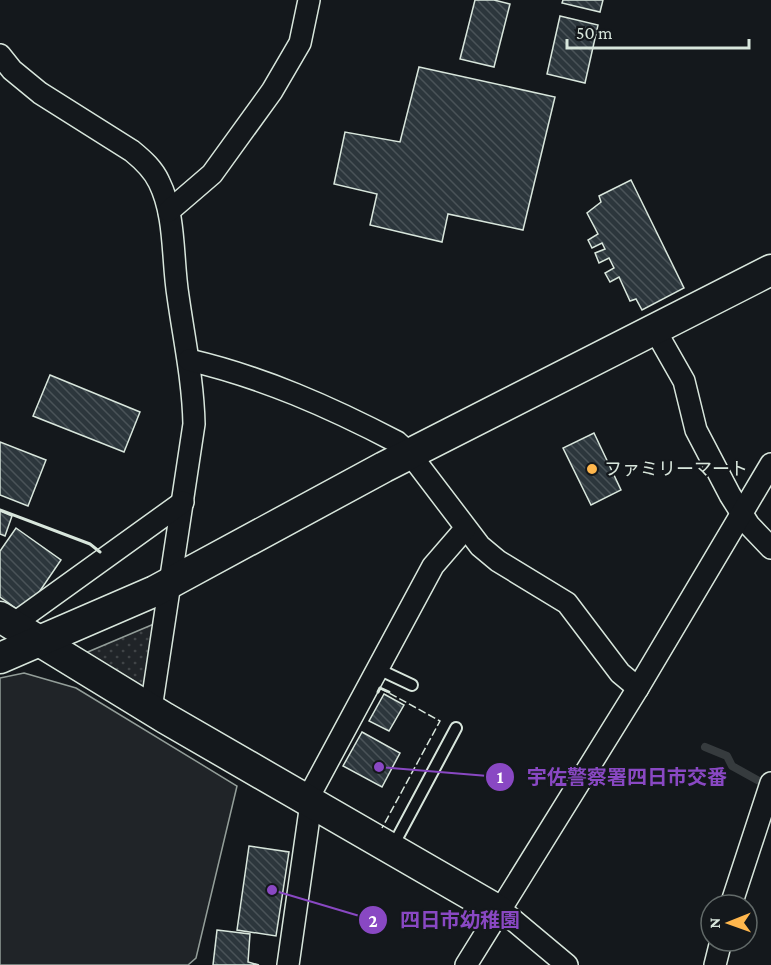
<svg xmlns="http://www.w3.org/2000/svg" width="771" height="965" font-family="'Crimson Pro','Noto Sans JP',serif">
	<defs>
		<pattern id="grass-dots" width="8" height="8" patternUnits="userSpaceOnUse" patternTransform="scale(1.5)"><rect width="8" height="8" fill="#202428"/><path d="M2 2h.1M6 6h.1" fill="none" stroke="#404447" stroke-width="1.8" stroke-linecap="round"/></pattern>
		<pattern id="building-back-hatch" width="6" height="6" patternUnits="userSpaceOnUse" patternTransform="scale(1.5)"><rect width="6" height="6" fill="#2c363c"/><path d="M-1 5l2 2M0 0l6 6M5-1l2 2" fill="none" stroke="#4a5358"/></pattern>
	</defs>
	<rect width="100%" height="100%" fill="#14181c"/>
	<!-- grass -->
	<path fill="url(#grass-dots)" stroke="#939e99" stroke-width="1.5" d="M161 621 148 698 83 654Z"/>
	<!-- pitch -->
	<path fill="#202428" stroke="#939e99" stroke-width="1.5" d="M24 673 76 688 237 786 196 958 188 965H0V678Z"/>
	<g fill="none" stroke-linecap="round" stroke-linejoin="round">
		<!-- stream -->
		<path stroke="#363b3e" stroke-width="8" d="M705 747 727 756 732 766 768 786"/>
	</g>
	<!-- building -->
	<g fill="url(#building-back-hatch)" stroke="#d8e6dc" stroke-width="1.5">
		<path d="M475 0H494L510 4 494 67 460 59Z"/>
		<path d="M563 0H603L600 12 562 3Z"/>
		<path d="M560 16 598 25 585 83 547 74Z"/>
		<path d="M419 67 555 97 523 230 448 214 442 242 370 225 377 194 334 184 345 132 400 142Z"/>
		<path d="M631 180 684 288 642 310 636 299 630 301 619 277 610 282 605 273 614 268 609 258 599 263 595 253 605 249 602 243 592 248 588 240 598 234 587 213 601 202 599 196Z"/>
		<path d="M50 375 140 412 124 452 33 416Z"/>
		<path d="M594 433 621 490 591 505 563 448Z"/>
		<path d="M0 442 46 460 28 506 0 495Z"/>
		<path d="M0 511 12 516 5 536 0 534Z"/>
		<path d="M16 528 61 560 29 607 17 609 0 597V551Z"/>
		<path d="M384 694 404 705 389 731 369 721Z"/>
		<path d="M362 732 400 753 382 787 343 766Z"/>
		<path d="M249 846 289 852 276 936 237 930Z"/>
		<path d="M217 930 250 934 248 962 259 965H213Z"/>
	</g>
	<g fill="none" stroke-linecap="round" stroke-linejoin="round">
		<!-- lane casing -->
		<g stroke="#d8e6dc" stroke-width="14">
			<g id="lane">
				<path d="M378 669 412 685"/>
				<path d="M393 846 456 728"/>
			</g>
		</g>
		<!-- street casing -->
		<g stroke="#d8e6dc" stroke-width="24">
			<g id="street">
				<path d="M0 55 12 70 40 93 132 151C143 160 153 169 159 182 176 216 172 259 178 296 184 339 193 380 194 424L151 709"/>
				<path d="M169 211 212 174 272 91 300 43 309 0"/>
				<path d="M655 330 684 381 696 430 730 495 749 525 771 548"/>
				<path d="M189 360C262 377 330 407 397 442L410 454 480 546 498 561 567 603 620 673 638 688"/>
				<path d="M12 625 183 502"/>
				<path d="M307 800 433 566 465 529"/>
				<path d="M731 905 771 783"/>
				<path d="M500 909 567 965"/>
				<path d="M288 965 311 803"/>
				<path d="M466 965 638 688 771 464"/>
				<path d="M715 965 721 941"/>
			</g>
		</g>
		<!-- secondary casing -->
		<g stroke="#d8e6dc" stroke-width="33">
			<g id="secondary">
				<path d="M0 617 165 718 499 911"/>
				<path d="M0 658 155 591 384 467 771 270"/>
			</g>
		</g>
		<!-- lane -->
		<use href="#lane" stroke="#14181c" stroke-width="10"/>
		<!-- street -->
		<use href="#street" stroke="#14181c" stroke-width="21"/>
		<!-- secondary -->
		<use href="#secondary" stroke="#14181c" stroke-width="30"/>
		<!-- fence -->
		<path stroke="#d8e6dc" stroke-width="1.5" stroke-dasharray="8 3" stroke-linecap="butt" d="M380 688 440 721 382 828"/>
		<!-- wall -->
		<g stroke="#d8e6dc" stroke-width="3">
			<path d="M0 510 90 544 100 552"/>
			<path d="M378 692 380 688 389 692"/>
		</g>
	</g>
	<!-- markers -->
	<circle fill="#ffb74d" stroke="#14181c" stroke-width="2" cx="592" cy="469" r="6"/>
	<g text-anchor="middle" stroke-width="4.5" stroke-linejoin="round" paint-order="stroke">
		<!-- poi labels -->
		<g font-size="18" fill="#d8e6dc" stroke="#14181c" text-anchor="start">
			<text x="604" y="475">ファミリーマート</text>
		</g>
	</g>
	<!-- callouts -->
	<path fill="none" stroke="#8948c3" stroke-width="2" d="M379 767L500 777M272 890L373 920"/>
	<g fill="#8948c3" stroke="#14181c" stroke-width="2">
		<circle cx="379" cy="767" r="6"/>
		<circle cx="272" cy="890" r="6"/>
		<circle cx="500" cy="777" r="15"/>
		<circle cx="373" cy="920" r="15"/>
	</g>
	<g font-size="18" text-anchor="middle" font-weight="bold" fill="#fff">
		<text x="500" y="783">1</text>
		<text x="373" y="927">2</text>
	</g>
	<g font-size="20" text-anchor="middle" font-weight="bold" fill="#8948c3" stroke="#14181c" stroke-width="4.5" stroke-linejoin="round" paint-order="stroke">
		<text x="627" y="784">宇佐警察署四日市交番</text>
		<text x="460" y="927">四日市幼稚園</text>
	</g>
	<!-- north arrow -->
	<g transform="translate(729 923) rotate(269)"><circle r="28" fill="#14181c" stroke="#626a69" stroke-width="1.5"/>
	<path d="M0-4.5L10 22L0 15L-10 22Z" fill="#ffb74d"/>
	<text y="-9" font-size="16" font-weight="bold" text-anchor="middle" fill="#d8e6dc">N</text>
	</g>
	<!-- scale -->
	<path d="M567 39v9h182v-9" fill="none" stroke="#d8e6dc" stroke-width="3"/>
	<text x="576" y="39" font-size="18" fill="#d8e6dc" stroke="#14181c" stroke-width="4.5" paint-order="stroke">50 m</text>
</svg>
